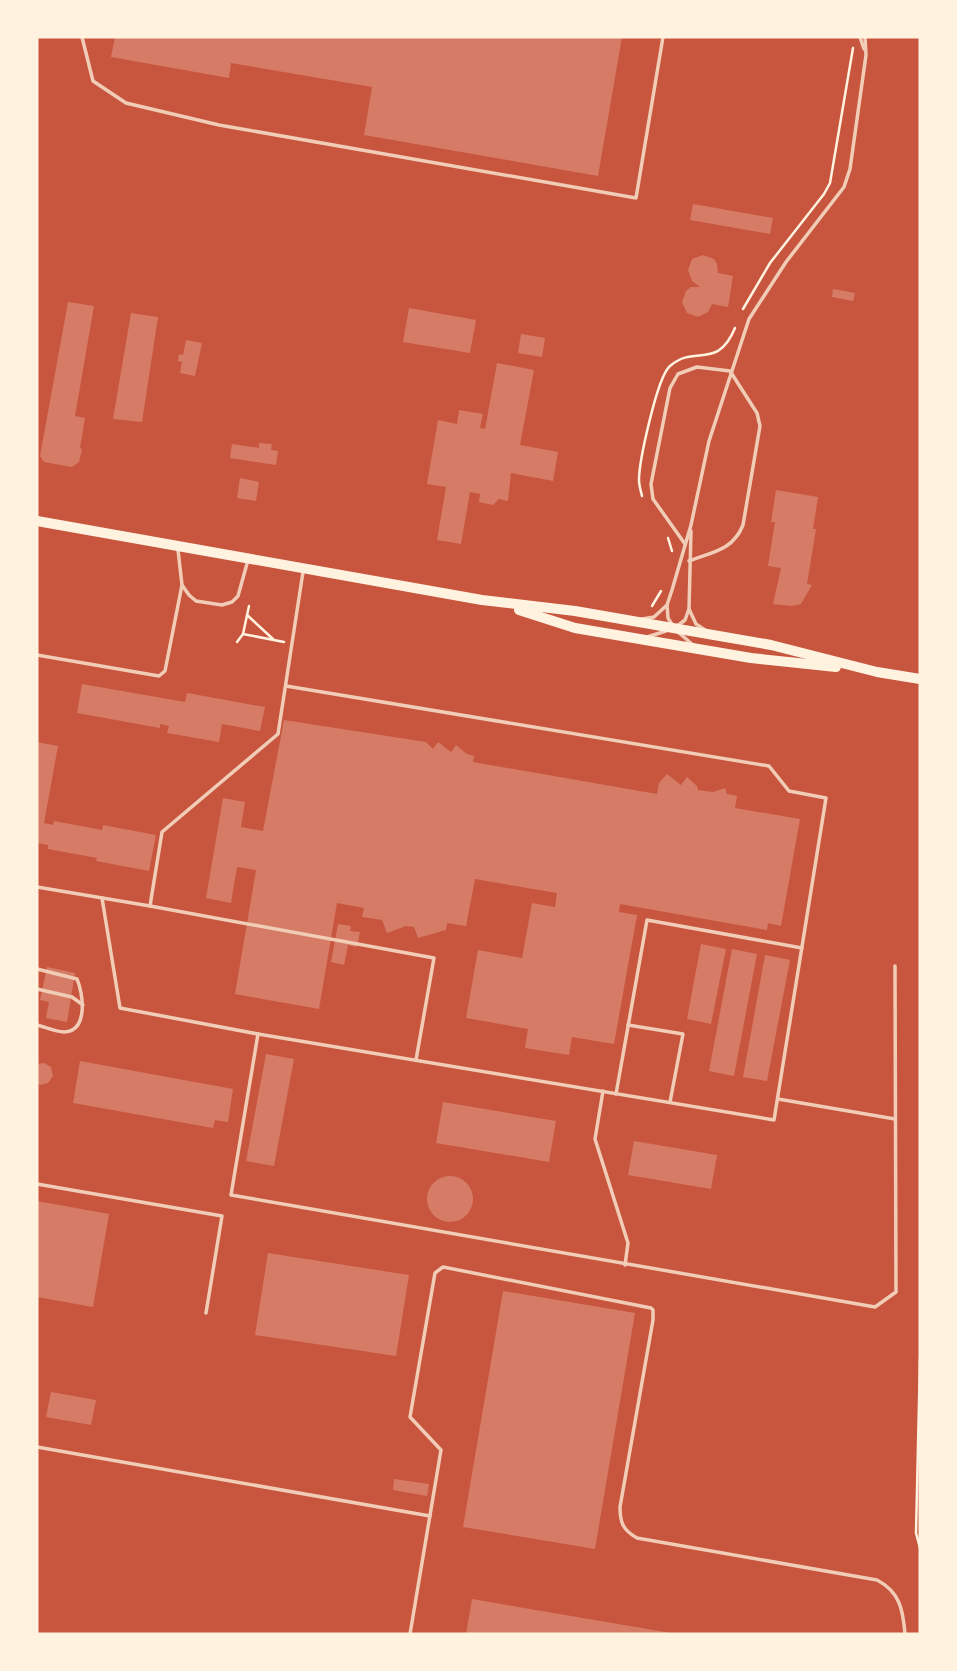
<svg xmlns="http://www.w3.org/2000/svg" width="957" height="1671" font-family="Montserrat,sans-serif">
	<rect width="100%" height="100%" fill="#c8553d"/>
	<!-- building -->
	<g fill="#d67c66">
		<path d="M115 37H622L598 176 364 135 372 87 231 63 229 78 111 57Z"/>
		<path d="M693 204 773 218 770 234 690 220Z"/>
		<path d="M703 255 714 259 717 264 718 273 733 276 728 307 712 304 708 312 698 317 687 313 682 302 686 291 691 287H700L692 281 688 270 692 259Z"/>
		<path d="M833 289 855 293 853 301 832 297Z"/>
		<path d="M68 302 94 306 75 416 85 418 80 448 82 449 79 462 72 467 44 462 40 456Z"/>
		<path d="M409 308 476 320 470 353 403 342Z"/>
		<path d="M131 313 158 317 142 422 113 419Z"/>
		<path d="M521 334 545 338 542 357 518 353Z"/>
		<path d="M186 340 202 343 195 376 180 373 182 362 178 361 179 354 183 355Z"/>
		<path d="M497 363 534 370 520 445 558 452 553 481 511 473 508 501 499 499 493 505 479 502 480 494 470 492 461 544 437 540 446 487 427 484 438 420 457 424 459 410 483 414 480 428 485 429Z"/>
		<path d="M259 443 272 444 271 450 278 451 276 465 230 458 232 444 259 448Z"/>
		<path d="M240 478 259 482 256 501 237 498Z"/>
		<path d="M776 490 818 497 813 529H816L807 584 812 585 801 604 791 606 773 604 781 568 768 566 775 522H771Z"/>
		<path d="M82 684 185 702 187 693 265 707 260 731 222 724 219 742 167 733 169 726 160 724V728L77 713Z"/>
		<path d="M284 720 426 742 433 749 438 742 451 752 456 745 467 754 474 756 473 762 657 794 659 783 667 774 681 785 687 777 697 786 698 790 713 792 725 788 727 794 737 796 735 808 800 819 781 926 768 923 767 930 620 904 619 912 637 915 614 1044 572 1037 569 1055 525 1048 528 1029 466 1018 478 950 522 958 532 903 555 907 557 893 475 879 466 926 447 923 446 930 418 938 414 927 406 926 387 933 382 920 362 917 364 908 337 903 319 1009 235 994 256 870 237 867 231 903 206 898 223 798 245 802 241 827 263 831Z"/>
		<path d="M37 742 58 746 44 823 53 825 54 821 102 830 103 825 156 835 149 871 96 861 97 858 48 849V845L37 843Z"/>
		<path d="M338 924 351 926 350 931 360 932 357 947 348 945 344 965 331 962Z"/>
		<path d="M701 944 726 949 711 1024 687 1019Z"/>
		<path d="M732 949 757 954 734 1076 709 1071Z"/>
		<path d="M765 955 790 960 767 1081 743 1077Z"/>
		<path d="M47 967 75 973 67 1022 46 1018 49 1002 40 1000Z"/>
		<path d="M266 1054 294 1059 274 1166 246 1161Z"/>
		<path d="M80 1061 233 1089 228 1122 215 1120 213 1128 73 1103Z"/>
		<path d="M44 1063 51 1067 53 1076 48 1083 40 1085 37 1083V1064Z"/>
		<path d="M443 1102 556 1121 549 1162 436 1143Z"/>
		<path d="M634 1141 717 1155 711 1189 628 1175Z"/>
		<circle cx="450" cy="1199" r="23"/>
		<path d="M37 1201 109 1214 93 1307 37 1297Z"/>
		<path d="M268 1253 409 1275 396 1356 255 1335Z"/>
		<path d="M503 1291 635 1313 595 1549 463 1527Z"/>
		<path d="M51 1392 96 1400 91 1425 46 1417Z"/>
		<path d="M394 1479 429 1484 427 1496 393 1490Z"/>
		<path d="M472 1599 671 1633V1634H466Z"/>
	</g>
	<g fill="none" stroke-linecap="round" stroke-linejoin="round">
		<!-- path -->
		<g stroke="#fff3e0" stroke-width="2.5">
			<path d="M743 309 770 263 824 194 830 183 853 48"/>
			<path d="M642 496C641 491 639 486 639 480 639 462 657 377 670 366 695 344 717 371 735 328"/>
			<path d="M668 538 672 551"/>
			<path d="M652 606 661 591"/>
			<path d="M247 615 273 639"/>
			<path d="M243 634 249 606"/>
			<path d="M237 642 243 634 284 642"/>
			<path d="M920 1359 916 1533 920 1548"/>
		</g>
		<!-- service -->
		<g stroke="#f1ccb7" stroke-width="3.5">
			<path d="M82 37 93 81 126 103 219 125 636 198 663 37"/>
			<path d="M860 37 864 49"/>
			<path d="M685 544 653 499 651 484 670 388 678 374 697 367 730 371 757 413 760 426 743 525C733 550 713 552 689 561"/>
			<path d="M178 550 182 585 189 595 196 601 222 605 232 602 238 596 248 560"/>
			<path d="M667 605 668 618 673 626"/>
			<path d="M689 609 696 624 705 630"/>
			<path d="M642 619 654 617 667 605 672 590 691 525 709 441 749 319 786 262 844 187 850 169 866 55 865 37"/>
			<path d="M676 627 685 620 689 609 691 531"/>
			<path d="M678 632 693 645"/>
			<path d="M647 637 666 631"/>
			<path d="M37 655 159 676 165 671 182 585"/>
			<path d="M37 887 150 906 162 832 278 734 303 572"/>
			<path d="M102 898 120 1008 258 1034 774 1120 826 798 789 791 769 766 286 686"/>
			<path d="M150 906 434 958 416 1060"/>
			<path d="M37 969 77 979C83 993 89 1031 64 1032 56 1032 45 1027 37 1025"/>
			<path d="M37 989 72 997 83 1005"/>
			<path d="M628 1025 683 1034 670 1102"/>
			<path d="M258 1034 231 1195 875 1307 896 1292 895 966"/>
			<path d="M603 1091 595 1139 628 1243 625 1265"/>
			<path d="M616 1094 647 920 802 948"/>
			<path d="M778 1099 895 1119"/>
			<path d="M37 1184 222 1216 206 1313"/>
			<path d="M37 1447 430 1516"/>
			<path d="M410 1634 441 1450 410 1417 435 1273 443 1267 651 1308 653 1310V1320L620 1507C620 1523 623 1530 637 1538L877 1580C900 1592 903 1610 905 1634"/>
		</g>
		<!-- primary -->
		<g stroke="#fff3e0" stroke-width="10">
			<path d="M37 521 482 600 575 611 771 645 877 672 920 679"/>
			<path d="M519 610 575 628 751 658 836 667"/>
		</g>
	</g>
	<!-- border -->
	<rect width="957" height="1671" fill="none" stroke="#fff3e0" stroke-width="77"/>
</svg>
